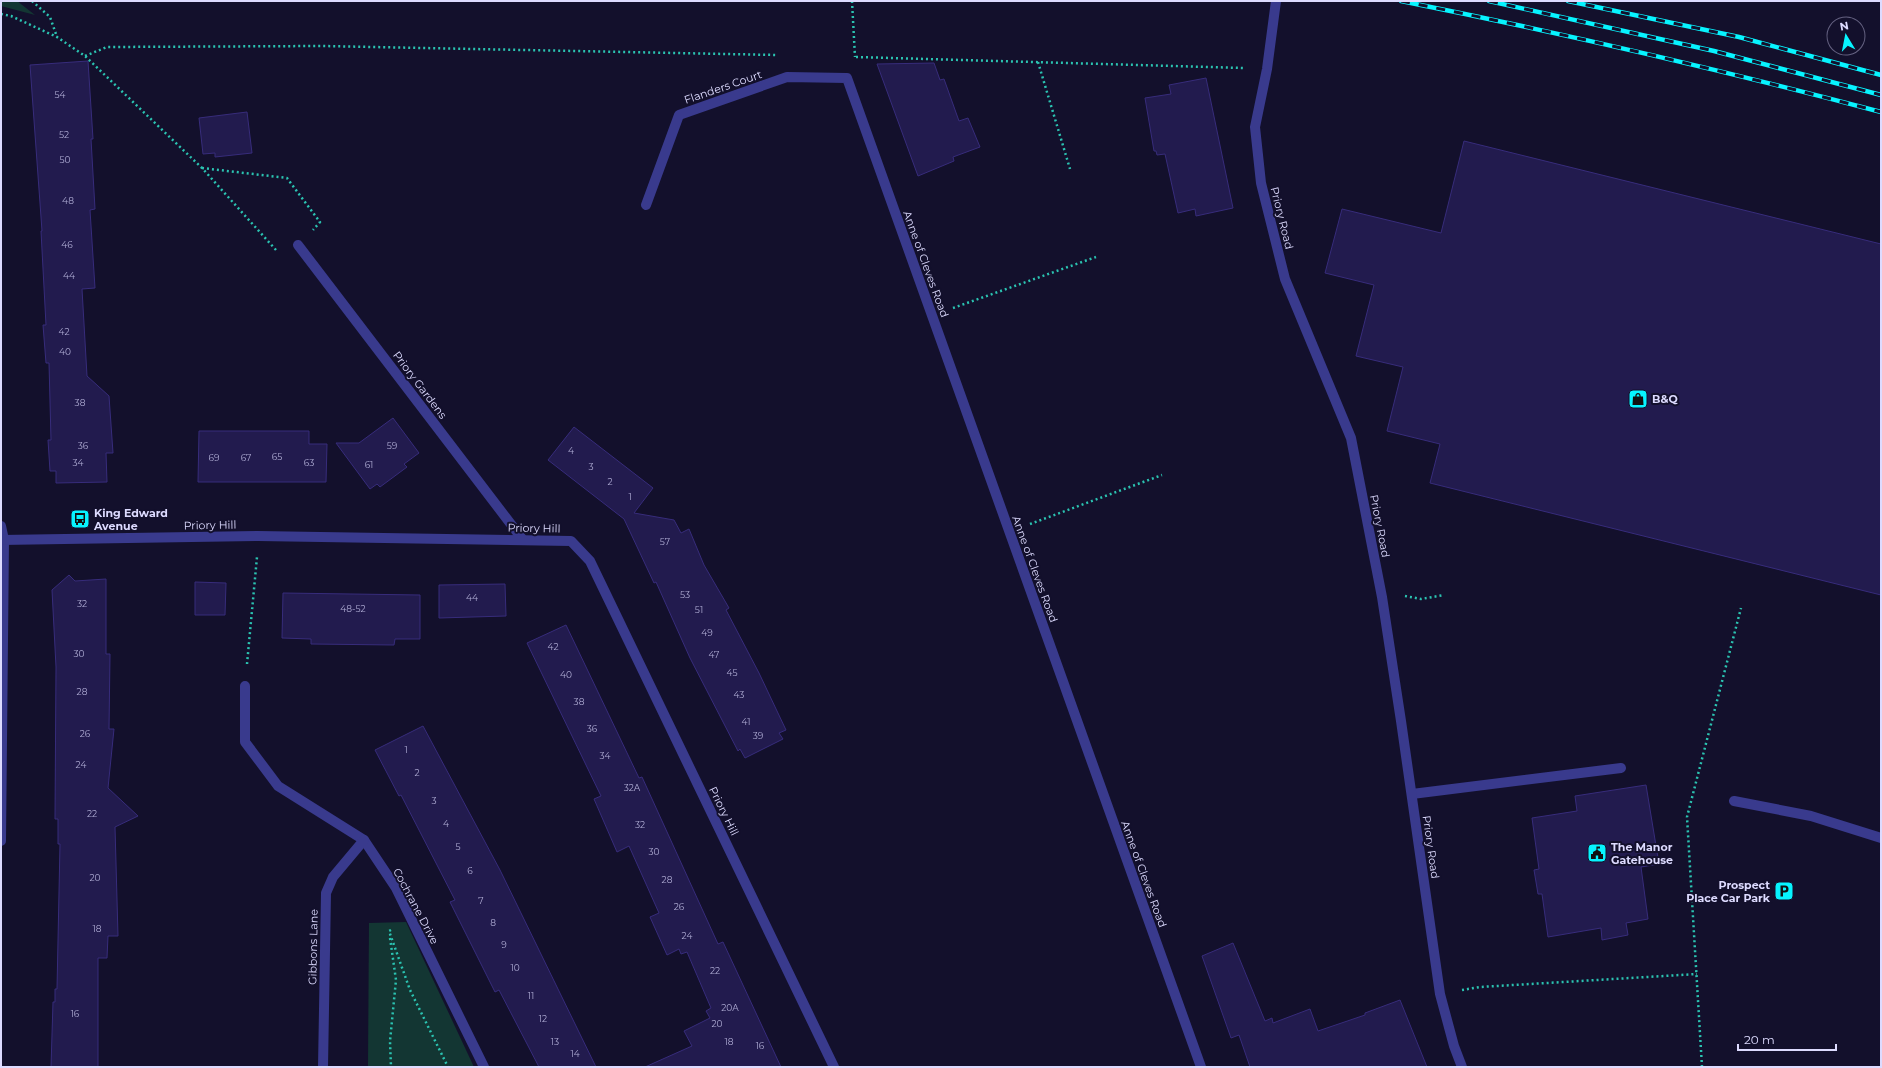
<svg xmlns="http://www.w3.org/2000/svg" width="1882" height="1068" font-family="Montserrat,sans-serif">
	<rect width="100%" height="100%" fill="#13102c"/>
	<!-- green -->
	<g fill="#133633">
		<path d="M1 1H17L35 15 1 6Z"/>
		<path d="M406 922 474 1067H368L369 923Z"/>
	</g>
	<!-- building -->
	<g fill="#221b4e" stroke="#372c7b">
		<path d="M88 61 93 139H91L95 209 90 210 95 288 82 289 87 376 109 396 113 453H106L107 482 56 483V471H50L48 440H51L49 363H46L43 325H46L41 231H42L30 65Z"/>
		<path d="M934 63 940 80 944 79 959 121 968 118 980 147 953 157 954 161 918 176 877 64Z"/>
		<path d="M1206 78 1233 208 1196 216 1195 209 1178 213 1165 154 1157 155 1156 151H1154L1145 98 1171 94 1169 85Z"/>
		<path d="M247 112 252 153 215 157V153L203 154 199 118Z"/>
		<path d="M1464 141 1881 244V595L1430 483 1440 444 1387 431 1403 367 1356 356 1374 285 1325 273 1342 209 1441 233Z"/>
		<path d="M393 418 419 453 404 464 407 467 380 487 377 484 370 489 336 443H359Z"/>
		<path d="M574 427 653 488 634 513 674 520 681 533 689 529 704 565 729 608 726 610 759 673 786 730 779 733 783 739 745 758 740 749 738 751 690 658 656 582 654 583 624 519 548 460Z"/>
		<path d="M199 431H309V444H327L326 482H198Z"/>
		<path d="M69 575 75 581 106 579V654H110L109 729H114L108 788 138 816 115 827 118 936H108L107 958H98V1067H51L53 1002H55V989H57L60 844H58V819H55L56 667 52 590Z"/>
		<path d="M195 582 226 583 225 615H195Z"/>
		<path d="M505 584 506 616 439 618V585Z"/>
		<path d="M283 593 420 595V639H395L394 645 311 644V639L282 638Z"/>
		<path d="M566 625 639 778 642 777 718 944 723 942 781 1067H645L692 1046 684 1031 710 1018 706 1011 711 1008 687 952 681 954 679 949 667 955 650 917 659 913 629 846 617 852 594 799 601 796 527 643Z"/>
		<path d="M423 726 500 870 596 1067H539L499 990 495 992 450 902 455 900 401 795 399 796 375 750Z"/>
		<path d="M1646 785 1659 864 1641 867 1648 919 1626 923 1628 935 1602 940 1601 928 1548 937 1542 894H1538L1534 870 1539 869 1532 818 1577 811 1575 796Z"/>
		<path d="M1233 943 1265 1021 1272 1018 1273 1023 1310 1009 1318 1031 1365 1015V1013L1400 1000 1427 1067H1250L1239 1035 1231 1038 1202 956Z"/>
	</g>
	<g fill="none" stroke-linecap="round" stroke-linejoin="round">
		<!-- path -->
		<g stroke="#2bc3b1" stroke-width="2.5" stroke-dasharray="2 3" stroke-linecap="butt">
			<path d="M32 1 50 17 57 37"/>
			<path d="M852 1 855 57"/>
			<path d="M1 14 11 16 57 37 85 56 202 168 276 250"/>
			<path d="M85 56 107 47 322 46 777 55"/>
			<path d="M856 57 1244 68"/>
			<path d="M1038 62 1070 169"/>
			<path d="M202 168 287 178 320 222 313 230"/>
			<path d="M953 308 1096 257"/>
			<path d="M1030 524 1162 475"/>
			<path d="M1405 596 1421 599 1444 595"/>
			<path d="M247 664 257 557"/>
			<path d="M391 930 389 931 410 990 448 1067"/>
			<path d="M390 938 396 980 390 1041 391 1067"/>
			<path d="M1462 990 1480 987 1697 974"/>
			<path d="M1702 1067 1687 817 1741 608"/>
		</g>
		<!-- service -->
		<g stroke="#393a8d" stroke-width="10">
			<path d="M1412 794 1621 768"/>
			<path d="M1734 801 1811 816 1881 838"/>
		</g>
		<!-- minor -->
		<g stroke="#393a8d" stroke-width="10">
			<path d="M1276 1 1267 69 1255 127 1261 183 1285 279 1351 438 1382 597 1401 721 1440 994 1454 1046 1462 1067"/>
			<path d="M646 205 679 115 787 77 847 78 1201 1067"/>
			<path d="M298 245 523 540"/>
			<path d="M1 526 4 540 1 841"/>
			<path d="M1 540 258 536 571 541 590 561 834 1067"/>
			<path d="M245 686V742L278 786 364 840 396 888 484 1067"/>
			<path d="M323 1067 326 893 333 877 364 840"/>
		</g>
		<!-- rail casing -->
		<g stroke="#07f4ff" stroke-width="4.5">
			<g id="rail">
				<path d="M1401 1C1562 33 1722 70 1881 112"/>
				<path d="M1489 1 1714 51 1881 95"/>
				<path d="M1568 1 1739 37 1881 75"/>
			</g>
		</g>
		<!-- rail -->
		<use href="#rail" stroke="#13102c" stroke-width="3" stroke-dasharray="9" stroke-linecap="butt"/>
	</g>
	<!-- icons -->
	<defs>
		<g id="shop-square" transform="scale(1)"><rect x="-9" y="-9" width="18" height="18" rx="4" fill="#07f4ff" stroke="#13102c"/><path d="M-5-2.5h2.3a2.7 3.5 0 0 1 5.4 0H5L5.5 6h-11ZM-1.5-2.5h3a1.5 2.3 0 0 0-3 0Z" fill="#111"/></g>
		<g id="bus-square" transform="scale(1)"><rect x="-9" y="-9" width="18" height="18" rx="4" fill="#07f4ff" stroke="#13102c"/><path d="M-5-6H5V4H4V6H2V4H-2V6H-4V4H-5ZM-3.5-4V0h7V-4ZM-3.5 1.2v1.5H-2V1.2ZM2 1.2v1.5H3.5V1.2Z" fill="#111"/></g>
		<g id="civic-square" transform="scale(1)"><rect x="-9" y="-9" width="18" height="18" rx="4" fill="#07f4ff" stroke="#13102c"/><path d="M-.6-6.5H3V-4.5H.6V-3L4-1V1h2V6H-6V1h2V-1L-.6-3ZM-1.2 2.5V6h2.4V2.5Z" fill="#111"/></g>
		<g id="parking-square" transform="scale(1)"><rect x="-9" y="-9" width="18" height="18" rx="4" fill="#07f4ff" stroke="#13102c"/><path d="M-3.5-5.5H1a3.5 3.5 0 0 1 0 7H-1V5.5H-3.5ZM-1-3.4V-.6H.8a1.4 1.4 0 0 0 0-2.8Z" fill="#111"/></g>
	</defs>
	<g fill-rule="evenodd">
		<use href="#shop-square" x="1638" y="399"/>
		<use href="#bus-square" x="80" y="519"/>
		<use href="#civic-square" x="1597" y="853"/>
		<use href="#parking-square" x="1784" y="891"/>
	</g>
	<g text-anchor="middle" stroke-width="4" stroke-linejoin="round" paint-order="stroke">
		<!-- number labels -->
		<g font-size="9" fill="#aeabd3">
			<text x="60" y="98">54</text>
			<text x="64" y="138">52</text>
			<text x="65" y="163">50</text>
			<text x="68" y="204">48</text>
			<text x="67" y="248">46</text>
			<text x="69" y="279">44</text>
			<text x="64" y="335">42</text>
			<text x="65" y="355">40</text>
			<text x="80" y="406">38</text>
			<text x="83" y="449">36</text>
			<text x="392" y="449">59</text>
			<text x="571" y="454">4</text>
			<text x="277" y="460">65</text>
			<text x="214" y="461">69</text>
			<text x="246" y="461">67</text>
			<text x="78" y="466">34</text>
			<text x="309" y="466">63</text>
			<text x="369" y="468">61</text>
			<text x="591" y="470">3</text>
			<text x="610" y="485">2</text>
			<text x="630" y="500">1</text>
			<text x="665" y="545">57</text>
			<text x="685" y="598">53</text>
			<text x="472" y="601">44</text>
			<text x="82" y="607">32</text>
			<text x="353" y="612">48-52</text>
			<text x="699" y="613">51</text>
			<text x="707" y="636">49</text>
			<text x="553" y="650">42</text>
			<text x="79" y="657">30</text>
			<text x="714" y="658">47</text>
			<text x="732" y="676">45</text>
			<text x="566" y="678">40</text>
			<text x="82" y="695">28</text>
			<text x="739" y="698">43</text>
			<text x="579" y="705">38</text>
			<text x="746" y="725">41</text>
			<text x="592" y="732">36</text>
			<text x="85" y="737">26</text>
			<text x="758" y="739">39</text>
			<text x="406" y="753">1</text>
			<text x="605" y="759">34</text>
			<text x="81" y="768">24</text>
			<text x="417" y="776">2</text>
			<text x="632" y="791">32A</text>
			<text x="434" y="804">3</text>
			<text x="92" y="817">22</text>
			<text x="446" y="827">4</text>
			<text x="640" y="828">32</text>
			<text x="458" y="850">5</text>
			<text x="654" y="855">30</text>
			<text x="470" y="874">6</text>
			<text x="95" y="881">20</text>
			<text x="667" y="883">28</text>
			<text x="481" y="904">7</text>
			<text x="679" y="910">26</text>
			<text x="493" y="926">8</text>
			<text x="97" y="932">18</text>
			<text x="687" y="939">24</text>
			<text x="504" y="948">9</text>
			<text x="515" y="971">10</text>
			<text x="715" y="974">22</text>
			<text x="531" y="999">11</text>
			<text x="730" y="1011">20A</text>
			<text x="75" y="1017">16</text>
			<text x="543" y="1022">12</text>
			<text x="717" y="1027">20</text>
			<text x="555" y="1045">13</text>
			<text x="729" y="1045">18</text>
			<text x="760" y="1049">16</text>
			<text x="575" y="1057">14</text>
		</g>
		<!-- street labels -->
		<g font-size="11" fill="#dddbff" stroke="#13102c">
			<text transform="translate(723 87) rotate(-19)" y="4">Flanders Court</text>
			<text transform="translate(1282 218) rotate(76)" y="4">Priory Road</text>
			<text transform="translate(926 264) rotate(70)" y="4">Anne of Cleves Road</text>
			<text transform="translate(420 385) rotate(53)" y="4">Priory Gardens</text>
			<text transform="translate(210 525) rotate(-1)" y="4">Priory Hill</text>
			<text transform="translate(1380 526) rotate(79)" y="4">Priory Road</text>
			<text transform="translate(534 528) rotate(1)" y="4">Priory Hill</text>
			<text transform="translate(1035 569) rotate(70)" y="4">Anne of Cleves Road</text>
			<text transform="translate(724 811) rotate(64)" y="4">Priory Hill</text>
			<text transform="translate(1431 847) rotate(82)" y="4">Priory Road</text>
			<text transform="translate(1144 874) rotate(70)" y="4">Anne of Cleves Road</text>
			<text transform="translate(416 906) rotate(62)" y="4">Cochrane Drive</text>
			<text transform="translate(313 947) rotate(-89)" y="4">Gibbons Lane</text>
		</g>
		<!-- poi labels -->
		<g font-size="11" font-weight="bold" fill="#dddbff" stroke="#13102c" text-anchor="start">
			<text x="1652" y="403">B&amp;Q</text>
			<text x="94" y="517">King Edward<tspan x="94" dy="13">Avenue</tspan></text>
			<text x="1611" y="851">The Manor<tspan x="1611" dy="13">Gatehouse</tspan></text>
			<text x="1770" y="889" text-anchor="end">Prospect<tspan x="1770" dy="13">Place Car Park</tspan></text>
		</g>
	</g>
	<!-- border -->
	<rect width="1882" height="1068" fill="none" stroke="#dddbff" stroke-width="4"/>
	<!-- north arrow -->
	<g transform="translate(1846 36) rotate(350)"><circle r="19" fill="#13102c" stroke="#646180"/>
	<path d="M0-3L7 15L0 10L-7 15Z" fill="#07f4ff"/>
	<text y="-6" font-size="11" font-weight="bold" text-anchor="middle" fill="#dddbff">N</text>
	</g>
	<!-- scale -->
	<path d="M1738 1044v6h98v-6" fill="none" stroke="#dddbff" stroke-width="2"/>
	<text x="1744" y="1044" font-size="12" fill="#dddbff" stroke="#13102c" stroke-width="3" paint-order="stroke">20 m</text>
</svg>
